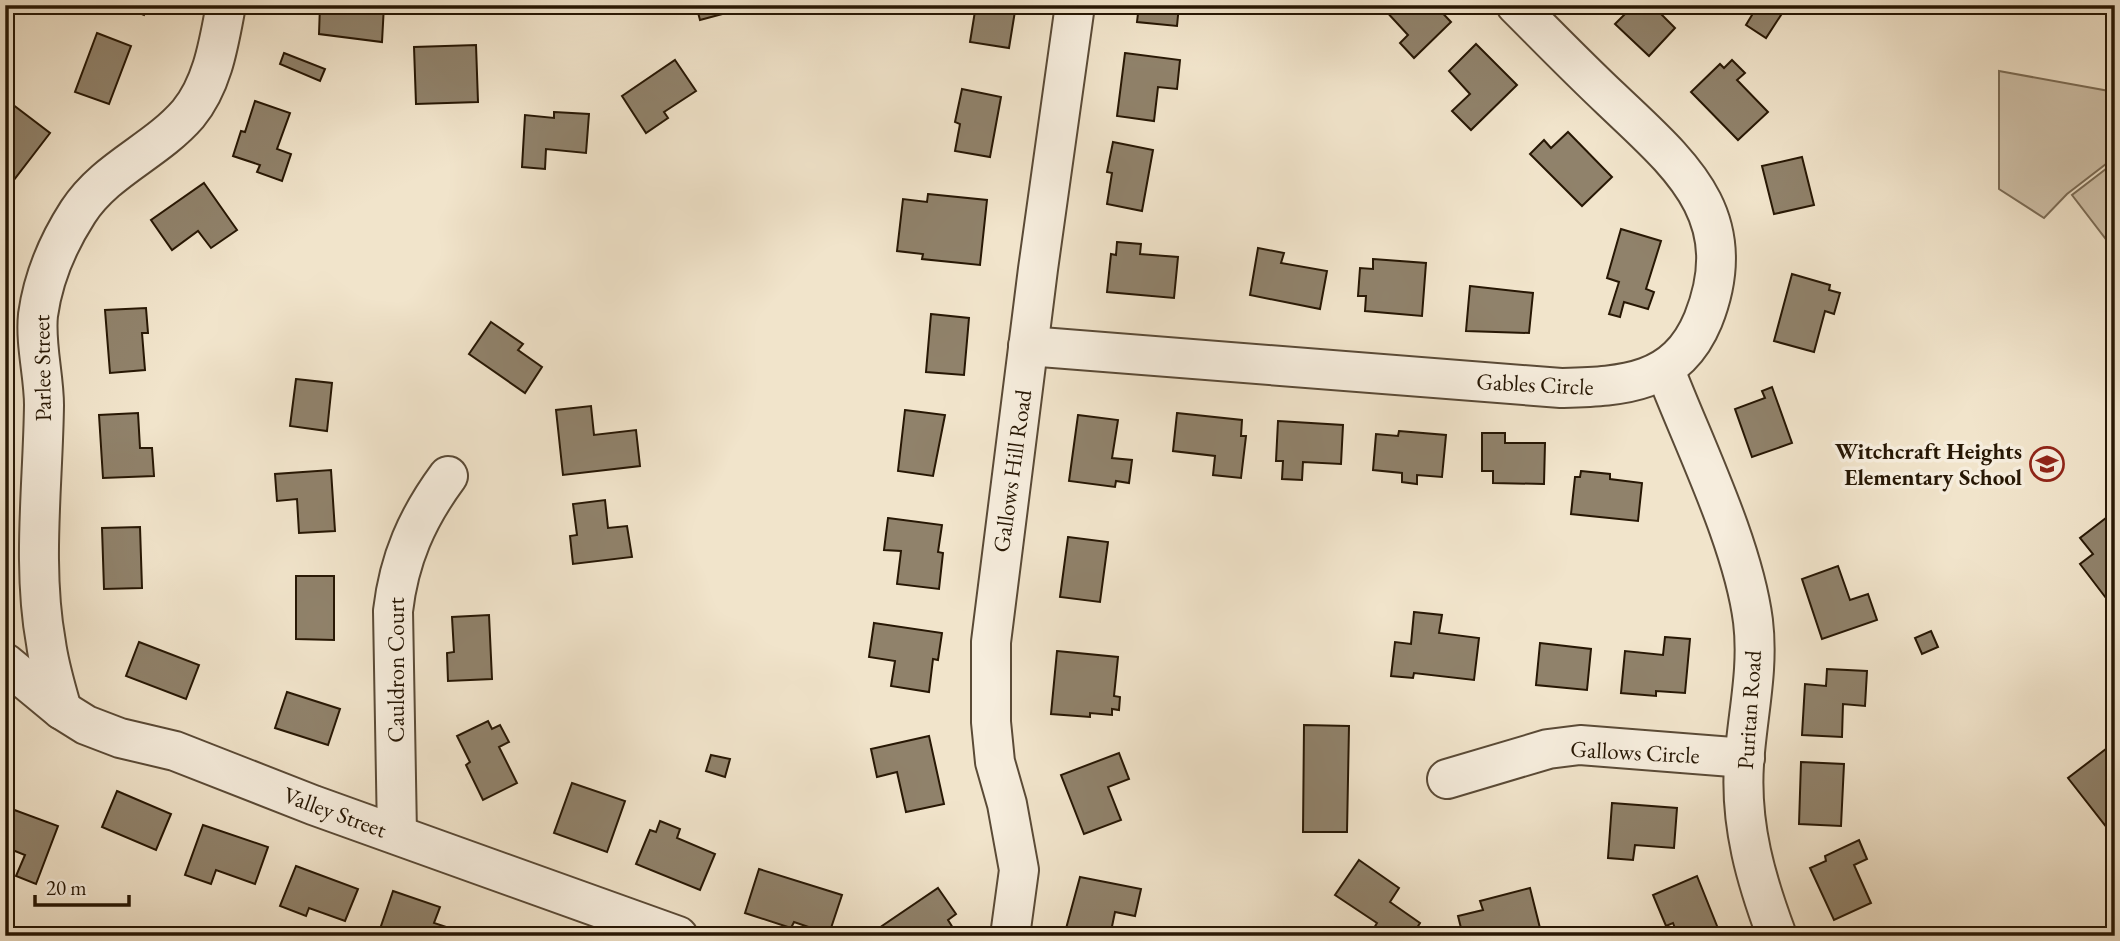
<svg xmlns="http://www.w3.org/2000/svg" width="2120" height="941" font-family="'EB Garamond',serif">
	<rect width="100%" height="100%" fill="#f1e4cb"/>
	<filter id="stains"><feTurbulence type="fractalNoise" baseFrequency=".00286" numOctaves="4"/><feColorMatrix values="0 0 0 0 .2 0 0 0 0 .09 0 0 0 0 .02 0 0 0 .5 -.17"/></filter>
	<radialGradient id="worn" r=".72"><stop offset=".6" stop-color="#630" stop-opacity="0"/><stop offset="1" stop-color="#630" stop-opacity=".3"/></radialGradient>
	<!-- green -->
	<g fill="#cfc1a9" stroke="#7b6c56" stroke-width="2">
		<path d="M1999 71 2109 91 2115 97V157L2067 194 2044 218 1999 189Z"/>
		<path d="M2115 162V251L2072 195Z"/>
	</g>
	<!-- building -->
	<g fill="#90826b" stroke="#271704" stroke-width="2">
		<path d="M119 5H148L144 15Z"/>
		<path d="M320 5H384L382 42 319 34Z"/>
		<path d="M696 5H756L700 20Z"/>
		<path d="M976 5H1016L1009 48 970 42Z"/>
		<path d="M1139 5H1179L1177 26 1137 22Z"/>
		<path d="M1388 5H1435L1451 22 1414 58 1400 43 1408 35 1384 9Z"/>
		<path d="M1634 5H1667L1660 13 1675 28 1649 56 1615 24Z"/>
		<path d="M1758 5H1766L1781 15 1766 38 1746 25Z"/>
		<path d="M97 33 131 46 109 104 75 92Z"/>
		<path d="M1476 44 1517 85 1471 130 1452 111 1470 94 1449 71Z"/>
		<path d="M476 45 478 102 416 104 414 47Z"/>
		<path d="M284 53 325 69 320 81 280 64Z"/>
		<path d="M1125 53 1180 60 1177 89 1158 87 1154 121 1117 116Z"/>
		<path d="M675 60 696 91 664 112 668 118 646 133 622 96Z"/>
		<path d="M1732 60 1745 73 1737 80 1768 112 1738 140 1691 92 1720 64 1724 68Z"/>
		<path d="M962 89 1001 97 990 157 955 151 960 124 955 122Z"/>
		<path d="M255 101 290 113 277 149 291 154 282 181 257 172 260 165 233 156 241 131 245 132Z"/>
		<path d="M12 104 50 133 10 185 5 181V113Z"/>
		<path d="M554 112 589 114 586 153 546 149 545 169 522 167 525 115 554 118Z"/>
		<path d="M1568 132 1612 177 1582 206 1530 154 1544 140 1551 148Z"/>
		<path d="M1113 142 1153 150 1142 211 1107 204 1112 173 1107 172Z"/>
		<path d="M1802 157 1814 205 1774 214 1762 166Z"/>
		<path d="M204 183 237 230 211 248 198 231 172 250 151 220Z"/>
		<path d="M928 194 987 200 980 265 922 259 923 254 897 251 903 199 927 202Z"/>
		<path d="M1621 229 1661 241 1646 289 1654 292 1648 309 1624 302 1620 317 1609 314 1619 282 1607 278Z"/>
		<path d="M1117 242 1141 244 1140 254 1178 257 1174 298 1107 292 1111 254 1116 255Z"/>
		<path d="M1258 248 1284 253 1281 263 1327 271 1320 309 1250 295Z"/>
		<path d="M1373 259 1426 263 1422 316 1365 311 1366 296H1358L1360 268 1373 269Z"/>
		<path d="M1792 274 1830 285 1829 290 1840 293 1834 314 1825 311 1814 352 1774 341Z"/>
		<path d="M1470 286 1533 293 1529 333 1466 331Z"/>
		<path d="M146 308 148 333H142L145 370 110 373 105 310Z"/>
		<path d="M931 314 969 318 964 375 926 372Z"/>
		<path d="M491 322 523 344 518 350 542 367 525 393 469 354Z"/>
		<path d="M296 379 332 383 327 431 290 426Z"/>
		<path d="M1772 387 1792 443 1752 457 1735 409 1765 398 1762 391Z"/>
		<path d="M591 406 594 435 636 430 640 466 563 475 556 410Z"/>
		<path d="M905 410 945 415 933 476 898 471Z"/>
		<path d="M138 413 140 448H152L154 476 103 478 99 415Z"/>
		<path d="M1177 413 1242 420 1241 436H1246L1241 478 1213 475 1215 456 1173 451Z"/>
		<path d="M1078 415 1118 420 1112 458 1132 460 1129 483 1116 481 1115 487 1069 481Z"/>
		<path d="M1278 421 1343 425 1341 464 1303 462 1302 480 1282 479 1283 461H1276Z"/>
		<path d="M1399 431 1446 435 1442 477 1417 475V484L1402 482V473L1373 470 1376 434 1398 436Z"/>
		<path d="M1482 433H1505V443H1545L1544 484 1493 483V471H1482Z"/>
		<path d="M331 470 335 531 299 533 297 499 277 501 275 474Z"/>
		<path d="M1581 471 1610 474V479L1642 483 1638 521 1571 514 1575 477H1580Z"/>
		<path d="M605 500 608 528 627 526 632 557 573 564 570 536 577 535 573 504Z"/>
		<path d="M2115 511V598L2109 602 2080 564 2093 554 2080 538Z"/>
		<path d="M888 518 942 525 938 552 943 553 939 589 897 584 901 551 884 550Z"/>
		<path d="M140 527 142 588 104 589 102 528Z"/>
		<path d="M1068 537 1108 542 1100 602 1060 597Z"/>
		<path d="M1838 566 1850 600 1868 594 1877 620 1822 639 1802 579Z"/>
		<path d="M296 576H334V640L296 639Z"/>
		<path d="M1414 612 1442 615 1439 633 1479 638 1474 680 1414 673 1413 678 1391 676 1395 642 1411 644Z"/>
		<path d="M489 615 492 679 448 681 447 653 454 652 452 617Z"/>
		<path d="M874 623 942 633 938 660 933 659 929 692 891 686 895 661 869 657Z"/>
		<path d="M1931 631 1938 647 1922 654 1915 638Z"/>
		<path d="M1665 637 1690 639 1685 693 1656 691V696L1621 693 1625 651 1663 655Z"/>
		<path d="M139 642 199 665 186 699 126 676Z"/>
		<path d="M1540 643 1591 649 1587 690 1536 685Z"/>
		<path d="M1057 651 1118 657 1114 696 1120 697 1119 710 1112 709V715L1090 713V717L1051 714Z"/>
		<path d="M1827 669 1867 671 1865 706 1843 704 1842 737 1802 735 1805 684 1826 686Z"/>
		<path d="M287 692 340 709 328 745 275 728Z"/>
		<path d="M488 721 492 729 500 725 509 742 499 747 517 783 483 800 466 765 470 762 457 736Z"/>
		<path d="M1304 725 1349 726 1347 832H1303Z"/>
		<path d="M929 736 944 804 906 812 897 772 877 777 871 749Z"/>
		<path d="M2115 742V838L2068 778Z"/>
		<path d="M1119 753 1129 779 1108 787 1121 820 1084 834 1061 775Z"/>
		<path d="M711 755 730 759 725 777 706 771Z"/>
		<path d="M1801 762 1844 764 1841 826 1799 824Z"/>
		<path d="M572 783 625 801 607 852 554 833Z"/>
		<path d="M117 791 171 814 156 850 102 827Z"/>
		<path d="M1612 803 1677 808 1674 848 1635 845 1633 860 1608 858Z"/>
		<path d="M9 808 58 826 36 884 16 876 25 855 5 847V817Z"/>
		<path d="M660 821 680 829 677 838 715 854 700 890 636 864 650 830 656 832Z"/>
		<path d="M203 825 268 847 255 884 216 870 211 884 185 875Z"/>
		<path d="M1859 840 1867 859 1854 865 1871 903 1834 920 1810 868 1826 861 1825 856Z"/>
		<path d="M1359 860 1399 888 1390 902 1420 923 1412 936H1375L1371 933 1377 923 1335 895Z"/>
		<path d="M296 866 358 889 345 921 309 908 306 916 280 906Z"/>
		<path d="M759 869 842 895 829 934 794 922 791 928 745 913Z"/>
		<path d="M1697 876 1721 936H1678L1673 923 1666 926 1653 895Z"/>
		<path d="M1080 877 1141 889 1135 916 1115 912 1110 936H1064Z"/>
		<path d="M938 888 956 914 948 920 953 928 942 936H884L879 928Z"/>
		<path d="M1530 888 1540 928 1511 936H1463L1458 916 1483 910 1480 901Z"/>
		<path d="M393 891 440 907 434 923 455 930 453 936H399L380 929Z"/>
	</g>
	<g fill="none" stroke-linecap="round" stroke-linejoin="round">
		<!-- minor casing -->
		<g stroke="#5a4a36" stroke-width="42">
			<g id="minor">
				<path d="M1028 346 1561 388C1623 386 1676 385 1703 320 1745 215 1679 164 1611 99 1578 68 1547 36 1516 5"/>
				<path d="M1665 370C1694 445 1743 543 1753 621 1759 670 1747 716 1744 764 1740 825 1756 880 1777 936"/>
				<path d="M5 663 62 710 86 725 120 738 175 751 313 805 678 936"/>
				<path d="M62 710C56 688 49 666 46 643 32 566 43 484 44 405 44 376 35 344 38 315 43 279 58 243 78 212 106 169 155 152 188 114 213 84 219 42 226 5"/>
				<path d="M1447 779 1548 749 1580 745 1745 758"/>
				<path d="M397 834 393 611C399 559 417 518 448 476"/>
				<path d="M1010 936 1019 870 1007 804 995 762 991 722V642L1038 269 1075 5"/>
			</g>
		</g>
		<!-- minor -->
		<use href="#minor" stroke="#f6eddd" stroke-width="38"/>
	</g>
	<!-- icons -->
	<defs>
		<g id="school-ring" transform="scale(1.75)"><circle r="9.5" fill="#f6eddd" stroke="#8f2418" stroke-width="1.5"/><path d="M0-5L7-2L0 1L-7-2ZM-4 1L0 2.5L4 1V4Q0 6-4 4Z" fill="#8f2418"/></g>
	</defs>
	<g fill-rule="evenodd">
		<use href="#school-ring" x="2047" y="464"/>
	</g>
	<g text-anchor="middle" stroke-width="7" stroke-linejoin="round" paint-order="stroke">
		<!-- street labels -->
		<g font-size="23" fill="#271704" stroke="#f6eddd">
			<text transform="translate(42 368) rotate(-91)" y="8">Parlee Street</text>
			<text transform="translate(1535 384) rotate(3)" y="8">Gables Circle</text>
			<text transform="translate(1012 471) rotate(-82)" y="8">Gallows Hill Road</text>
			<text transform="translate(396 670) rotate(-90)" y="8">Cauldron Court</text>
			<text transform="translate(1749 710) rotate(-86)" y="8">Puritan Road</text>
			<text transform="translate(1635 752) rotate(3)" y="8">Gallows Circle</text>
			<text transform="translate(335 812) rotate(20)" y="8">Valley Street</text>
		</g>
		<!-- poi labels -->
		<g font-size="23" font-weight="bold" fill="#271704" stroke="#f6eddd" text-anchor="end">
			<text x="2022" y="459">Witchcraft Heights<tspan x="2022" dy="26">Elementary School</tspan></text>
		</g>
	</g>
	<!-- margin -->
	<rect width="2120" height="941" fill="none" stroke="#f1e4cb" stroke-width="28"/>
	<rect x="7" y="7" width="2106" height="927" fill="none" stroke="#271704" stroke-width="3.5"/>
	<rect x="14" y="14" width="2092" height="913" fill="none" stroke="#271704" stroke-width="2"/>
	<!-- scale -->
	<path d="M35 895v10h94v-10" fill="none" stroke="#271704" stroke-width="3.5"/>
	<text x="46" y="895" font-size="21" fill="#271704" stroke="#f6eddd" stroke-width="5" paint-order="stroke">20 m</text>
	<rect width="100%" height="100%" filter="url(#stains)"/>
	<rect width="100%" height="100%" fill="url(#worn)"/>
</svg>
